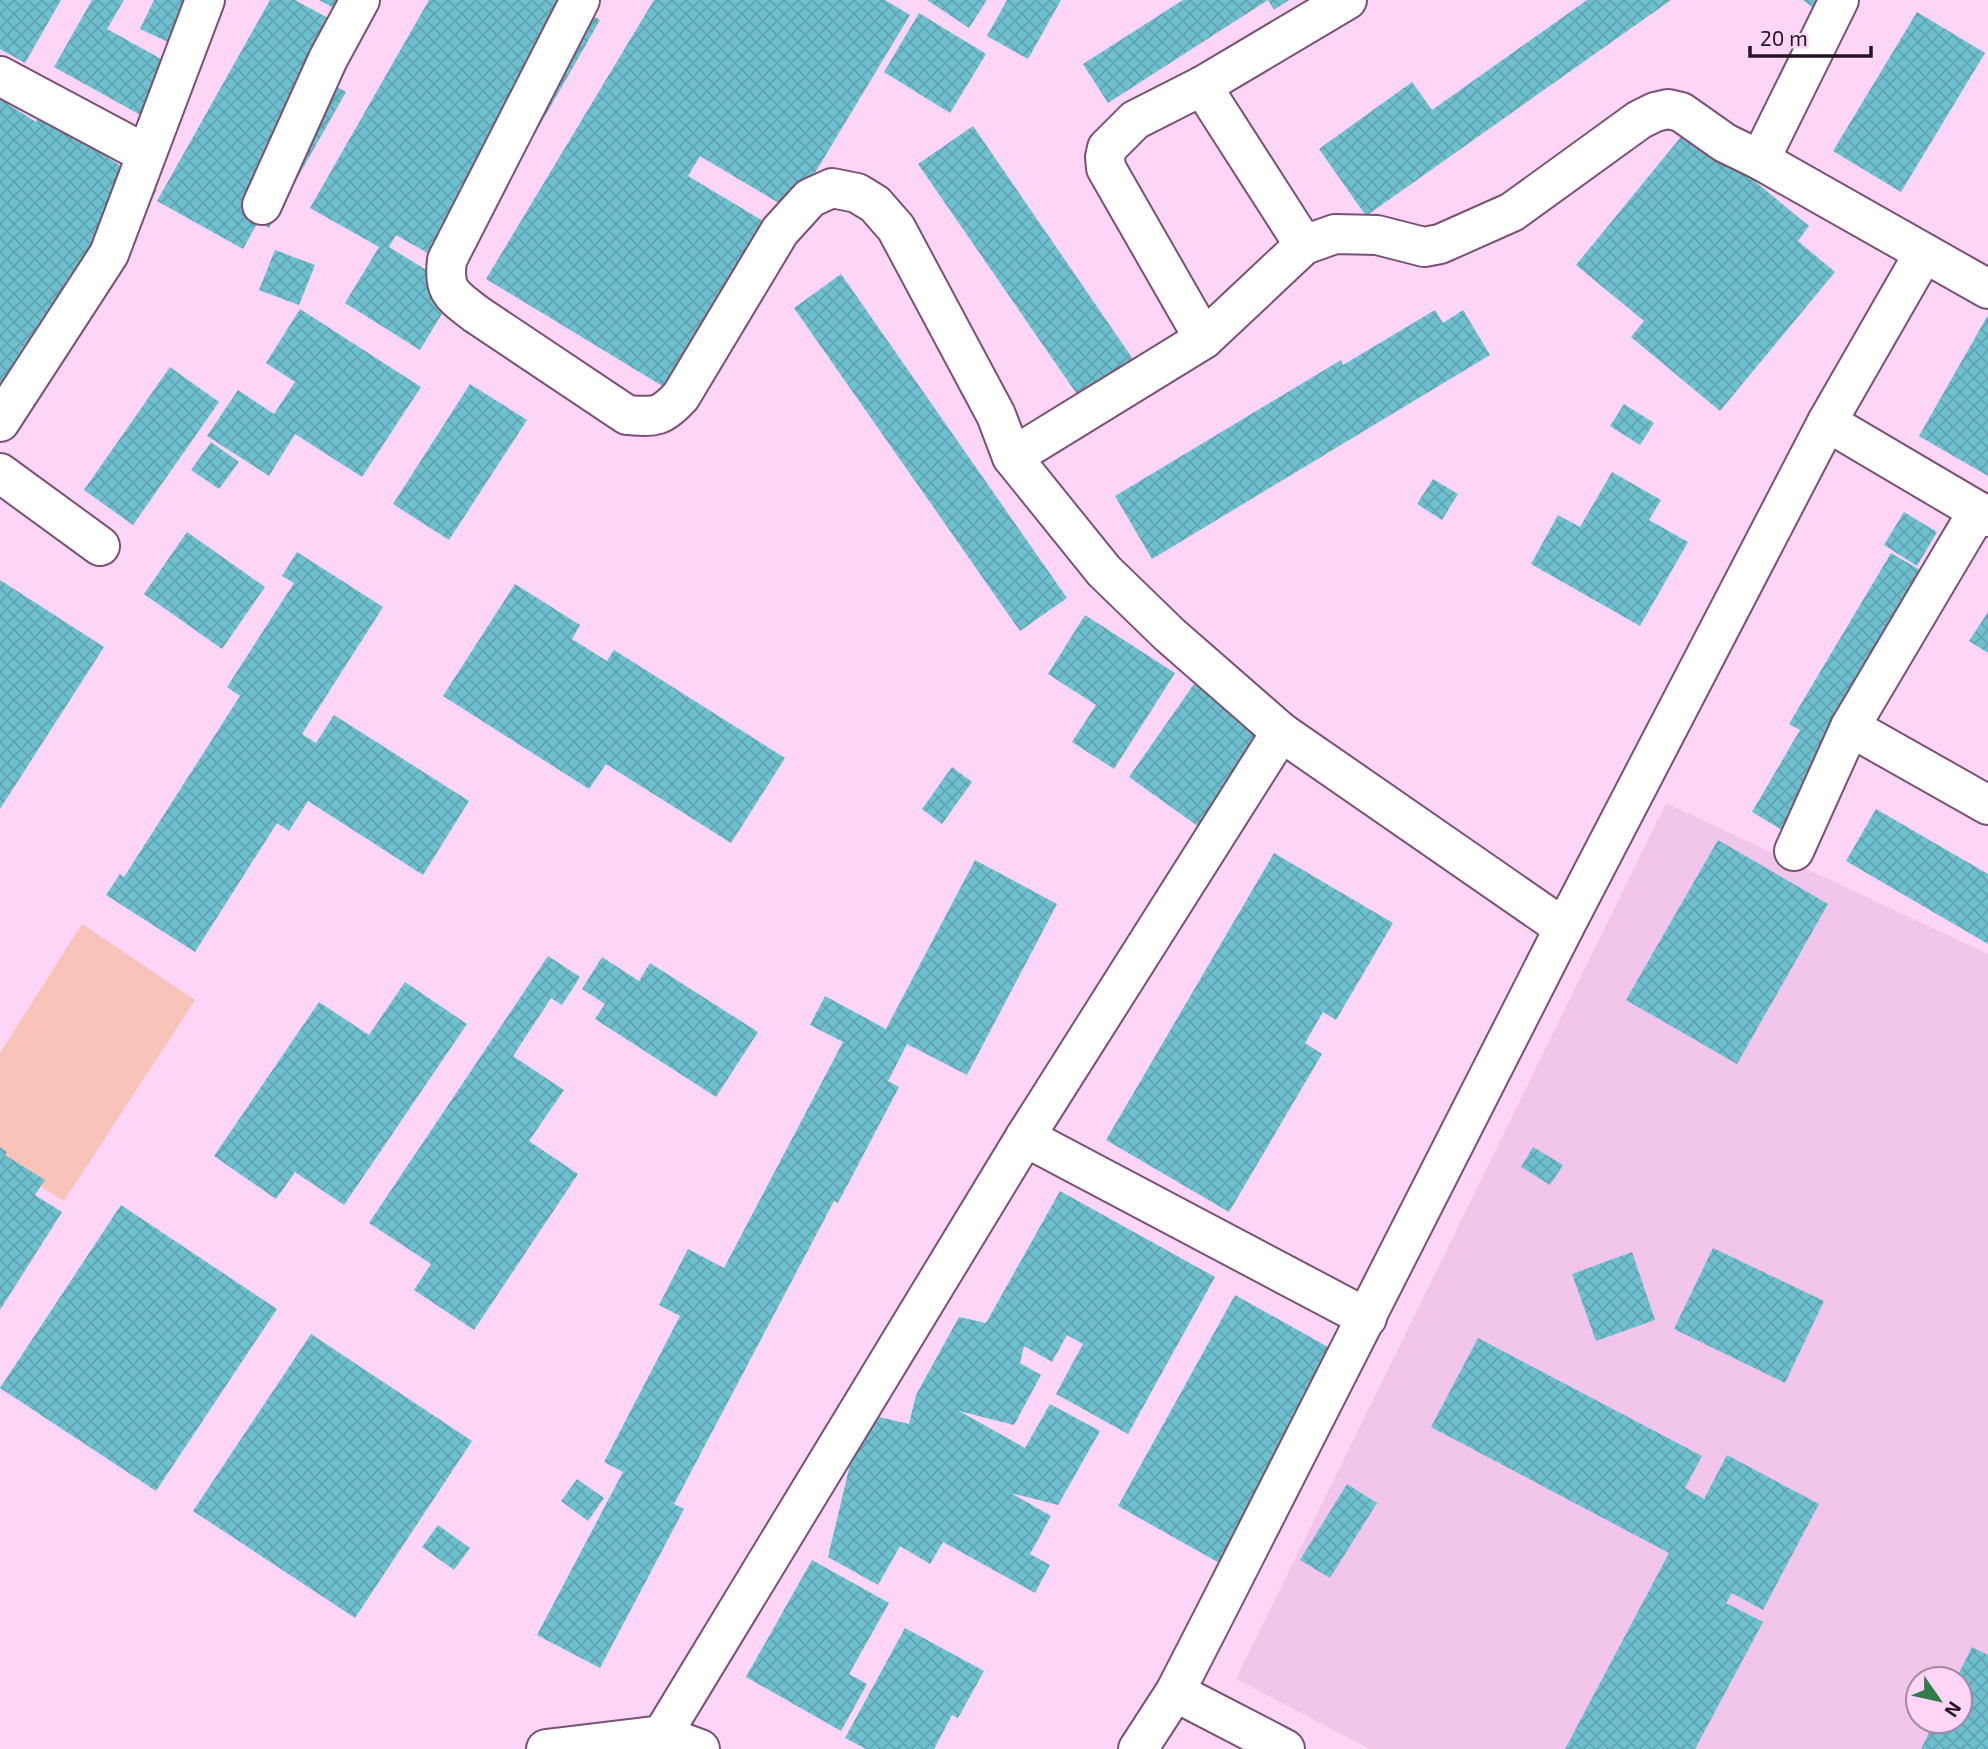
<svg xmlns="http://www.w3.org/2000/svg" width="1988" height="1749" font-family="'Exo 2',sans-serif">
	<defs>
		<pattern id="building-cross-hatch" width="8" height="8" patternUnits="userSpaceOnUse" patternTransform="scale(1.75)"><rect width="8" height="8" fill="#6fc0cf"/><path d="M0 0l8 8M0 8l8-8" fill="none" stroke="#60a4b1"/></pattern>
	</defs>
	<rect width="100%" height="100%" fill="#fdd5f7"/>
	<!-- built -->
	<path fill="#f1c6ea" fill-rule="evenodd" d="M1666 803 1988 954V1749H1370L1236 1679ZM1918 1679H1960V1721H1918Z"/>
	<!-- garden -->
	<path fill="#f9c3b9" d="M82 924 195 1000 64 1201 0 1162V1053Z"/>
	<!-- building -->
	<g fill="url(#building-cross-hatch)">
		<path d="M0 0H61L25 63 0 49Z"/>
		<path d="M92 0H124L107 29 181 70 153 122 54 67Z"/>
		<path d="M154 0H183L199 8 181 48 140 29Z"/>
		<path d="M270 0H295L348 29 320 78 346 92 269 228 258 222 243 249 157 201Z"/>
		<path d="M319 0H365L355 19Z"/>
		<path d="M429 0H591L584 11 600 20 457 270 396 235 389 247 457 289 420 350 345 303 379 247 310 208Z"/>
		<path d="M654 0H885L910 15 792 211 700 156 688 176 793 239 692 404 486 279Z"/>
		<path d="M927 0H987L969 28Z"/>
		<path d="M1007 0H1061L1028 59 987 36Z"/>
		<path d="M1183 0H1289L1274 10 1268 0 1108 103 1083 64Z"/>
		<path d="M1587 0H1671L1366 216 1319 149 1412 82 1432 110Z"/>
		<path d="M1803 0H1822L1815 9Z"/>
		<path d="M1917 12 1985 53 1901 192 1833 151Z"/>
		<path d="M919 13 986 54 950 113 884 72Z"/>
		<path d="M0 99 36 122 41 113 157 190 108 266 120 274 81 333 78 331 0 431Z"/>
		<path d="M973 126 1135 362 1081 400 918 164Z"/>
		<path d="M1689 127 1809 226 1798 241 1835 272 1720 411 1631 337 1644 321 1576 265Z"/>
		<path d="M275 250 315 265 299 305 259 290Z"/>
		<path d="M841 274 1067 598 1020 631 794 308Z"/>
		<path d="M300 309 421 387 362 477 295 434 269 476 207 436 238 390 274 414 295 382 266 363Z"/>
		<path d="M1435 310 1443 323 1463 310 1490 355 1152 559 1115 496 1341 360 1343 365Z"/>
		<path d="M1988 315V476L1919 436Z"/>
		<path d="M170 367 219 402 133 525 84 490Z"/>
		<path d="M470 384 527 420 449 540 393 504Z"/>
		<path d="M1624 404 1654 423 1640 445 1610 426Z"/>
		<path d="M211 442 239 462 219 489 191 470Z"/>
		<path d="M1612 472 1661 500 1649 520 1688 542 1640 626 1531 564 1558 515 1580 527Z"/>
		<path d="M1433 479 1458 494 1442 520 1417 504Z"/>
		<path d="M1904 512 1937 532 1917 566 1884 545Z"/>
		<path d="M187 532 265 587 222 649 144 594Z"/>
		<path d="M297 552 383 607 302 734 316 743 334 715 469 801 423 875 308 801 289 831 277 823 195 952 106 895 120 874 124 877 240 696 227 687 294 583 282 576Z"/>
		<path d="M1891 553 1954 590 1804 843 1752 812 1800 730 1789 724Z"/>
		<path d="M0 580 104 647 0 809Z"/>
		<path d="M515 584 580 625 572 639 607 661 614 650 785 758 731 843 606 764 589 789 443 696Z"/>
		<path d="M1988 612V653L1969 641Z"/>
		<path d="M1085 615 1175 673 1114 769 1072 742 1096 705 1048 674Z"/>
		<path d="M1194 684 1286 748 1220 842 1129 777Z"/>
		<path d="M952 767 972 782 942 824 922 809Z"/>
		<path d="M1876 809 1988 874V944L1846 861Z"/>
		<path d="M1718 840 1828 904 1737 1064 1626 1000Z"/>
		<path d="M1274 853 1393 923 1336 1020 1323 1012 1305 1043 1322 1054 1229 1212 1106 1140Z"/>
		<path d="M975 860 1057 904 967 1075 907 1044 888 1081 899 1087 838 1203 834 1201 674 1504 684 1509 600 1668 537 1635 623 1472 604 1462 680 1316 659 1305 688 1249 724 1268 843 1042 810 1025 825 996 886 1029Z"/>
		<path d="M548 956 580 977 562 1005 551 998 513 1056 564 1090 529 1141 578 1174 474 1330 414 1290 431 1264 369 1223Z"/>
		<path d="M602 957 639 981 650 963 758 1032 716 1097 595 1019 605 1004 582 989Z"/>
		<path d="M405 982 467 1024 344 1205 295 1172 276 1199 214 1156 319 1002 369 1035Z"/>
		<path d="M0 1147 7 1152 5 1155 45 1180 35 1195 62 1212 0 1310Z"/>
		<path d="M1533 1147 1563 1165 1550 1185 1521 1167Z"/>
		<path d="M1060 1191 1215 1277 1128 1434 1056 1394 1083 1344 1067 1335 1052 1362 1024 1346 1020 1363 1041 1375 1014 1425 959 1411 1025 1448 1050 1404 1100 1431 1058 1505 1011 1493 1051 1516 1030 1554 1050 1565 1035 1593 943 1542 930 1564 900 1546 878 1585 828 1557 852 1456 875 1416 909 1424 916 1395 959 1317 986 1323Z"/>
		<path d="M121 1205 277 1309 156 1491 0 1388Z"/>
		<path d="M1713 1248 1824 1301 1785 1383 1674 1329Z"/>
		<path d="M1632 1252 1655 1320 1596 1341 1572 1274Z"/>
		<path d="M1235 1295 1337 1352 1230 1569 1118 1506Z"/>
		<path d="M311 1334 472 1441 355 1618 193 1511Z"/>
		<path d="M1478 1338 1702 1456 1685 1488 1704 1499 1727 1455 1819 1504 1763 1610 1732 1593 1726 1603 1763 1622 1695 1749H1565L1669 1553 1431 1427Z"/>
		<path d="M577 1479 604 1498 588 1521 561 1501Z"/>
		<path d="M1347 1484 1377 1503 1330 1578 1300 1560Z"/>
		<path d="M438 1525 470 1548 454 1570 422 1547Z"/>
		<path d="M812 1560 889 1603 849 1674 867 1684 841 1731 746 1677Z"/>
		<path d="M905 1628 984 1671 958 1718 952 1715 934 1749H866L845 1738Z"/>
		<path d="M1972 1647 1988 1655V1749H1921L1935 1721H1960V1679H1956Z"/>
	</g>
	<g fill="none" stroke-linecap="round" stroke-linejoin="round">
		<!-- minor casing -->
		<g stroke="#7b5075" stroke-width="42">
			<g id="minor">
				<path d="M580 0 447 260C443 292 452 295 476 314L627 415C655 417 661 418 681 396L780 231 810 198 832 188 857 193 875 204 896 228 996 415 1012 457 1204 339 1304 245 1202 86"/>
				<path d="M0 76 146 154"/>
				<path d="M1760 160 1839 0"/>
				<path d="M262 205 328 59 360 0"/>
				<path d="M1304 245 1335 234 1377 235 1424 247 1440 244 1512 212 1639 120 1655 112 1668 109 1681 112 1725 143 1760 160 1988 289"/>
				<path d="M1204 339 1106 168 1105 157 1107 148 1135 120 1202 86 1347 0"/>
				<path d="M0 422 109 254 205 0"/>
				<path d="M1827 422 1988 517"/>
				<path d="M1012 457 1104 571 1170 635 1281 732 1564 928"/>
				<path d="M0 473 100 546"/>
				<path d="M1850 727 1988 805"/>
				<path d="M1794 851 1850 727 1978 511"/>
				<path d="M1025 1137 1367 1318"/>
				<path d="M1175 1692 1285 1749"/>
				<path d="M662 1735 1025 1137 1281 732"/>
				<path d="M546 1749 662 1735 700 1749"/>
				<path d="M1138 1749 1175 1692 1213 1618 1564 928 1827 422 1924 253"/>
			</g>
		</g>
		<!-- minor -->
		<use href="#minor" stroke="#fff" stroke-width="38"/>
	</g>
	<!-- north arrow -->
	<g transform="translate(1939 1700) rotate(124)"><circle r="33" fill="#fdd5f7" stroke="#a787a2" stroke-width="2"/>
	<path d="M0-5L12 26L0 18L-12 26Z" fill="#327c49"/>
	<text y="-10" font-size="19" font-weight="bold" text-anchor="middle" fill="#251322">N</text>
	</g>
	<!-- scale -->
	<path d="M1750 46v10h121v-10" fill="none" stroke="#251322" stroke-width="3.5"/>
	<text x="1760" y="46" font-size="21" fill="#251322" stroke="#fdd5f7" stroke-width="5" paint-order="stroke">20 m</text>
</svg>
